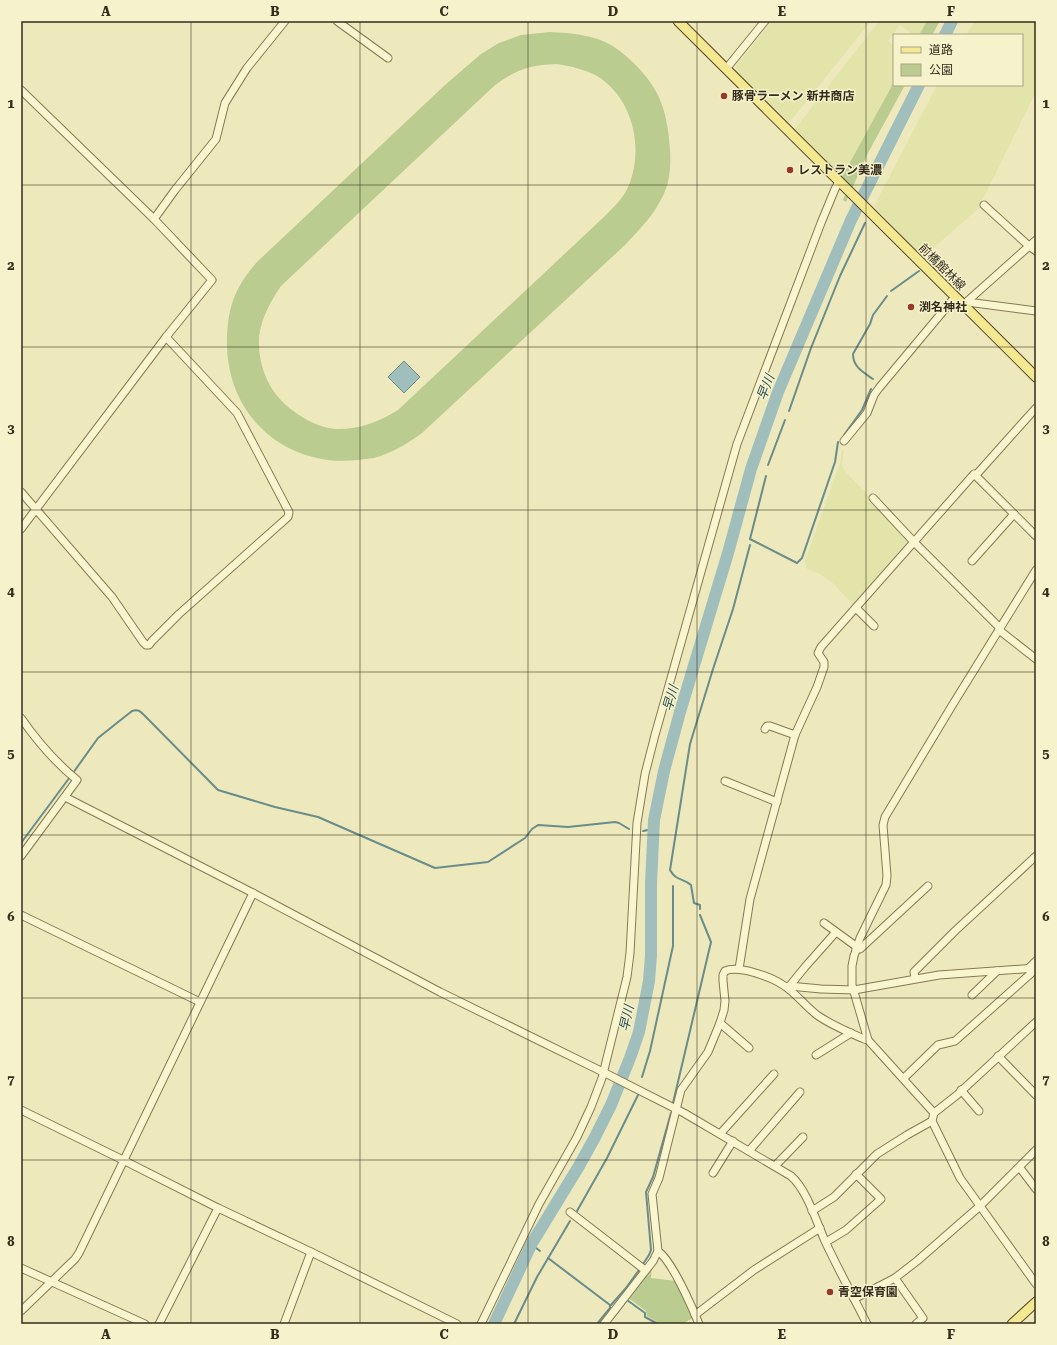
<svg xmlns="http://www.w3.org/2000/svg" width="1057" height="1345" font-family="'Roboto Serif','Noto Sans JP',serif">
	<rect width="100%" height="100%" fill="#eee9bc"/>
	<!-- farmland -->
	<g fill="#e3e4a9">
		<path d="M772 21H871L789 123 736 71V66Z"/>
		<path d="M879 21H927L919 35H913L900 25 888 41 894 46V82L842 177 795 129Z"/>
		<path d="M975 21H1036V92L978 209 922 258 874 206 937 85H1022V35H966Z"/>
		<path d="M842 450H844L842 465 844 470 912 541 853 605 834 584 820 574 807 569 805 561 840 463Z"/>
	</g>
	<!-- green -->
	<g fill="#bacc90" fill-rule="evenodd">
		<path d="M927 21H940L932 35H919Z"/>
		<path d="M550 32C572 33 598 35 617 49 635 62 655 83 662 105 667 119 669 135 670 150 671 161 670 175 667 186 658 211 643 226 625 245L422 433C407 444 392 453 374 458 369 459 363 459 358 460 284 468 225 414 227 339 228 306 235 287 257 262L445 85 481 54 499 43 521 35ZM556 64C570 66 584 69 597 76 633 98 644 148 629 185 624 197 614 207 605 216L398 410C379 422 360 429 338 429 318 429 292 413 279 398 267 385 259 363 259 345 258 324 270 302 281 286L494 86C515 70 529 65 556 64Z"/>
		<path d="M894 82V85H905L868 153 846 202 843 200 850 185 842 177Z"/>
		<path d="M652 1265 651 1278 676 1281 693 1318 682 1324H661L647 1316 646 1311 627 1297Z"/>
	</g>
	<!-- water -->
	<path fill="#a0bfbc" stroke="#688d8b" d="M404 361 420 377 404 393 388 377Z"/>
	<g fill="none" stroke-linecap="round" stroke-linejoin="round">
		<!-- stream -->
		<g stroke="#688d8b" stroke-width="2">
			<path d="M891 291 919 271"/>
			<path d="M873 379C863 372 853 367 853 354L870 324 873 315 887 296"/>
			<path d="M789 411 811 348 840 276 865 223"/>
			<path d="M844 435 862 410 871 389"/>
			<path d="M768 465 785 420"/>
			<path d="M766 476 750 539 797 563 802 558 835 462 838 442"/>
			<path d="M73 773 98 738 132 711C138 709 140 711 144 715L218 790 275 807 318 817 435 868 488 862 525 838 532 829 538 825 568 827 615 822 619 823 629 829"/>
			<path d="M643 831 653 829"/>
			<path d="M21 843 70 777"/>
			<path d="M700 909V905L694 903 691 885C683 878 676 881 670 870L690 744 713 669 733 609 750 545"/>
			<path d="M642 1077 650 1051 673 946V886"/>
			<path d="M673 1103 711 942 700 915"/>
			<path d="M577 1211 607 1158 638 1095"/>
			<path d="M531 1244 540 1251"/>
			<path d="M548 1258 610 1305V1308L597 1324"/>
			<path d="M643 1264 649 1255 651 1250 646 1192 653 1177 671 1113"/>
			<path d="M611 1305 626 1288 639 1270"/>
			<path d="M613 1318 627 1300 645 1313V1317L658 1324"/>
			<path d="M514 1324 537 1277 570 1221"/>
		</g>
		<!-- river -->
		<g stroke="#a0bfbc" stroke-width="12">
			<path d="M945 35 952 21"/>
			<path d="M494 1324 532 1243 579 1166 594 1139 611 1105 630 1058 639 1032 649 981 651 955V883L654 820 664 771 680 712 728 553 751 469 778 392 851 220 919 85"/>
		</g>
		<!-- minor casing -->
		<g stroke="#867955" stroke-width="9">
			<g id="minor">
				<path d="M337 21 388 58"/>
				<path d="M726 69 765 21"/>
				<path d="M21 90 154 219 212 280 166 337 21 529"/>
				<path d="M984 205 1029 246 1036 251"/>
				<path d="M154 219 175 190 216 139 225 103 247 68 285 21"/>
				<path d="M967 302 1036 311"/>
				<path d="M963 305 1036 240"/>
				<path d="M844 441 867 413 874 395 879 388 955 297"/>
				<path d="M976 475 1036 408"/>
				<path d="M21 492 112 597 143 642 146 645H149L152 641 179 614 288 517 289 512 237 413 166 337"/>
				<path d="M873 498 914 542 1000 628"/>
				<path d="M972 561 1014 514"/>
				<path d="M856 608 874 626"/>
				<path d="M999 630 1036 659"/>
				<path d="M21 718C37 741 55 762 77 780L21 856"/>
				<path d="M765 729 767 726H770L795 735"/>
				<path d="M725 781 777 802"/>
				<path d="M65 797 253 893 440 992 603 1072 684 1113 791 1176C807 1190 816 1221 825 1241 838 1269 853 1296 867 1324"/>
				<path d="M21 915 200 1002"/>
				<path d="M824 923 857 947"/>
				<path d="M856 949H860L928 886"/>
				<path d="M739 969 750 899 795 735 817 687 824 667V662L818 653 821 647 974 474 1036 536"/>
				<path d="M1028 969 1036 961"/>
				<path d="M915 978 914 972 955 931 1036 856"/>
				<path d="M789 986 821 989 854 990 939 975 1036 968"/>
				<path d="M788 988 805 967 836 932"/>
				<path d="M972 995 997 971"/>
				<path d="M1036 1022 957 1095 934 1113 932 1121 960 1178 1036 1284"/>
				<path d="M720 1023 749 1048"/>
				<path d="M868 1040 852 985V966L854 956 860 938 886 885 887 876 883 825 885 817 953 704 1036 570"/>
				<path d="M816 1055 851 1033"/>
				<path d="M998 1056 1036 1095"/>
				<path d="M904 1078 938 1045 955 1041 1036 969"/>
				<path d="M961 1090 979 1111"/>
				<path d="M21 1110 123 1160 218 1208 311 1252 457 1324"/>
				<path d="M720 1134 774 1074"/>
				<path d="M749 1151 800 1092"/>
				<path d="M775 1166 803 1137"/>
				<path d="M1020 1168 1036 1189"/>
				<path d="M713 1173 733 1141"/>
				<path d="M812 1211 834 1197 877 1154 907 1135 932 1121"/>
				<path d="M570 1212 645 1270"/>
				<path d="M826 1242 846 1230 881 1199 856 1174"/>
				<path d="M21 1268 145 1324"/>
				<path d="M895 1278 923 1318 916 1324"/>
				<path d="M854 1299 895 1278 917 1261 980 1206 1036 1150"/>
				<path d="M21 1311 75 1259 79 1253 253 893"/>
				<path d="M695 1315 754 1270 820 1228"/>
				<path d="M159 1324 218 1208"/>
				<path d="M284 1324 311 1252"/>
				<path d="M481 1324 539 1204 577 1137 591 1107 602 1078 627 977 630 953 637 823 645 774 655 735 737 444 821 223 835 189 839 182"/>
				<path d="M604 1324 653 1261 658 1251"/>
				<path d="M699 1324C692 1307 672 1261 658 1251L652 1194 659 1178 681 1090 708 1052 720 1023 724 1010 725 1001 723 981V975L725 971C739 965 771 977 783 985 796 993 805 1006 817 1015 831 1025 848 1032 864 1039L868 1040 934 1113"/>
			</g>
		</g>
		<!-- major casing -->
		<g stroke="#53452a" stroke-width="11">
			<g id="major">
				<path d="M678 21 1036 377"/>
				<path d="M1012 1324 1036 1302"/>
			</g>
		</g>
		<!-- minor -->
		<use href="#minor" stroke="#f9f5cf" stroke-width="7"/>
		<!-- major -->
		<use href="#major" stroke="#f4e891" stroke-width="9"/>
	</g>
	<!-- grid -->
	<path fill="none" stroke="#352c1b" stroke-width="1" stroke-opacity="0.55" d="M191 21V1324M360 21V1324M528 21V1324M697 21V1324M866 21V1324M21 185H1036M21 347H1036M21 510H1036M21 672H1036M21 835H1036M21 998H1036M21 1160H1036"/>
	<!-- markers -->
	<g fill="#973924" stroke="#f6f2cc" stroke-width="1.5">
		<circle cx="724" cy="96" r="4"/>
		<circle cx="790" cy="170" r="4"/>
		<circle cx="911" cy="307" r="4"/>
		<circle cx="830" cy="1292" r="4"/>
	</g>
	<g text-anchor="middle" stroke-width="3" stroke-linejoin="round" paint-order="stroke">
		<!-- poi labels -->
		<g font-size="12" font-weight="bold" fill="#352c1b" stroke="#f6f2cc" text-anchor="start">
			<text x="732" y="100">豚骨ラーメン 新井商店</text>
			<text x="798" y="174">レストラン美濃</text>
			<text x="919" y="311">渕名神社</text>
			<text x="838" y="1296">青空保育園</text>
		</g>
		<!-- street labels -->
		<g font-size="12" fill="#352c1b" stroke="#f6f2cc">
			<text transform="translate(942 267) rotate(45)" y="4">前橋館林線</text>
		</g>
		<!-- water labels -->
		<g font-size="13" font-style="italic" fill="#295055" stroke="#f6f2cc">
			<text transform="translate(765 387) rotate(-69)" y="5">早川</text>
			<text transform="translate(670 698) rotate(-74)" y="5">早川</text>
			<text transform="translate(626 1018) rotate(-77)" y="5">早川</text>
		</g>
	</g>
	<!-- border -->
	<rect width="1057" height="1345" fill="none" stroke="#f6f2cc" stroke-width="44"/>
	<!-- legend -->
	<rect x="893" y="34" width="130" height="52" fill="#f6f2cc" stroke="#a9a385"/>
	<rect x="901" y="47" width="20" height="6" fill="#f4e891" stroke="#a9a385"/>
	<text x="929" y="54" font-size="12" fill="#352c1b">道路</text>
	<rect x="901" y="64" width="20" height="12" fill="#bacc90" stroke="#a9a385"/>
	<text x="929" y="74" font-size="12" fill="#352c1b">公園</text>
	<rect x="22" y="22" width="1013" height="1301" fill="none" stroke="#352c1b" stroke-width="1.5"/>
	<g font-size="13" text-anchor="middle" font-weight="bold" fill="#352c1b">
		<text x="106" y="16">A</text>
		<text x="275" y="16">B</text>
		<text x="444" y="16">C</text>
		<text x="613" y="16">D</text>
		<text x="782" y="16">E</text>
		<text x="951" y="16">F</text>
		<text x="11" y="108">1</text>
		<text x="1046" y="108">1</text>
		<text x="11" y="270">2</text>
		<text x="1046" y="270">2</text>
		<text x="11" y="433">3</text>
		<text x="1046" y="433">3</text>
		<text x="11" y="596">4</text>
		<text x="1046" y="596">4</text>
		<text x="11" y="758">5</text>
		<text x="1046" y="758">5</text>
		<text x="11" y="921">6</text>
		<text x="1046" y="921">6</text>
		<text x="11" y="1084">7</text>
		<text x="1046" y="1084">7</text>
		<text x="11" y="1246">8</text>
		<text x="1046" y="1246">8</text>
		<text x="106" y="1339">A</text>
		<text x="275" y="1339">B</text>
		<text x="444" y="1339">C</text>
		<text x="613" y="1339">D</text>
		<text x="782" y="1339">E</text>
		<text x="951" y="1339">F</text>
	</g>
</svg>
